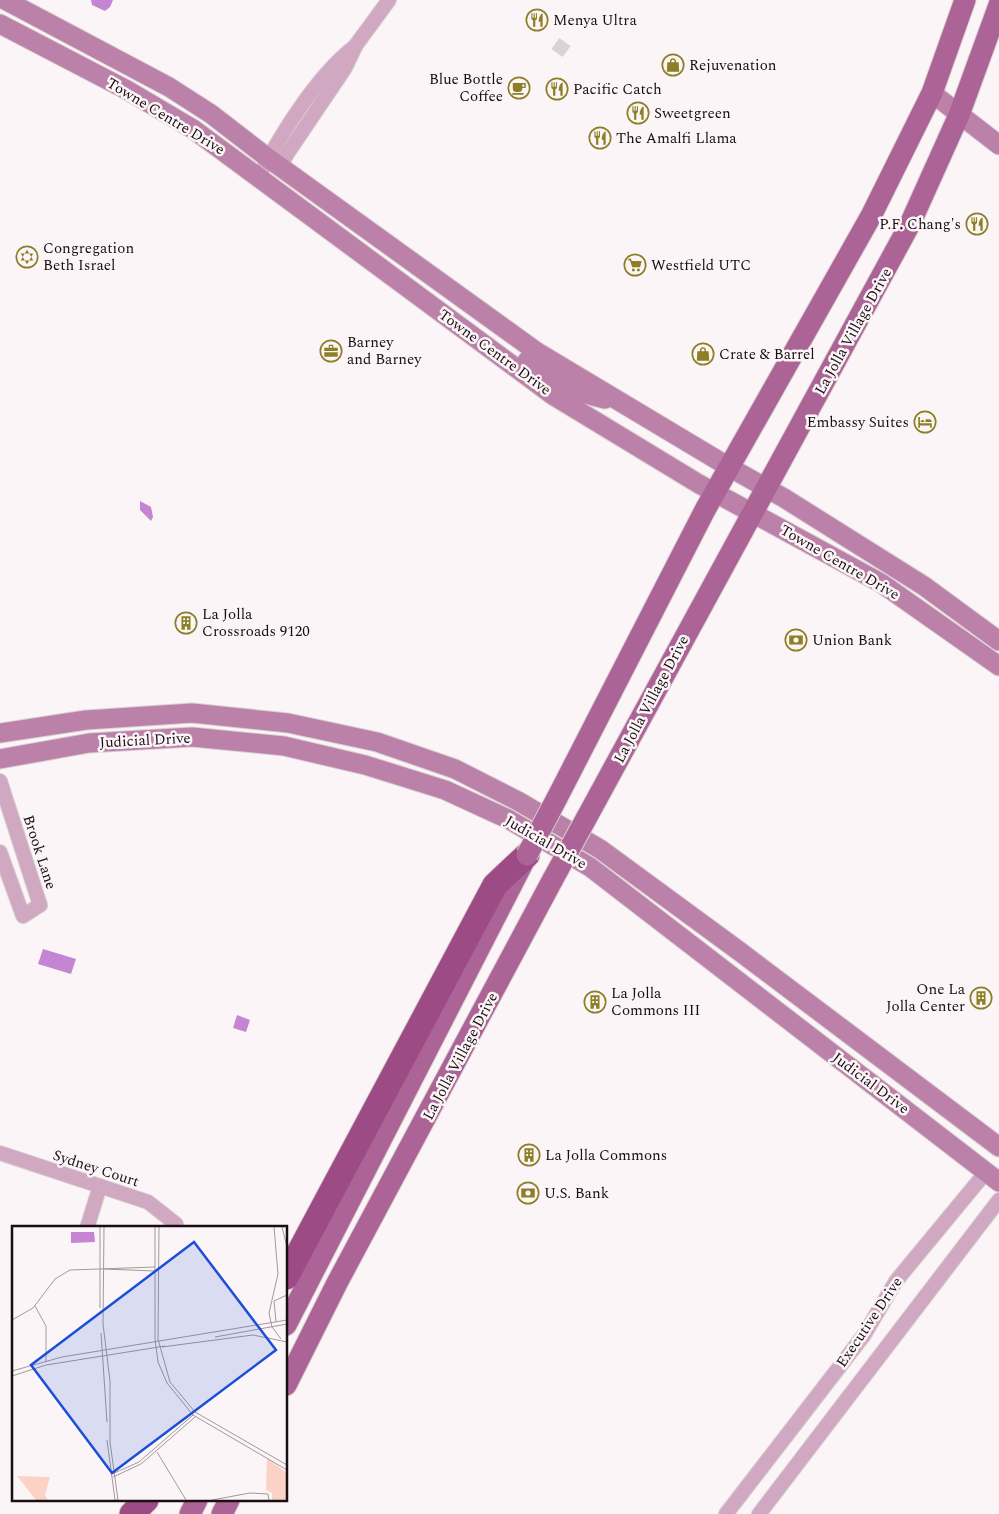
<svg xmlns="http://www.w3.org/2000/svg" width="999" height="1514" font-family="Spectral,serif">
	<rect width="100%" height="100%" fill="#fcf5f7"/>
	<!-- water -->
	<g fill="#c485d2">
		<path d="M91 0H113L110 7 105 11 92 5Z"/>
		<path d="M140 501 151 507 153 517 151 521 140 510Z"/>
		<path d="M43 949 76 959 71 974 38 964Z"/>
		<path d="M237 1015 250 1020 246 1032 233 1028Z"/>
	</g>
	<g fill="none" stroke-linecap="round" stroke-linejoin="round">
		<!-- street-tunnel -->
		<path stroke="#dad2d4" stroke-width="14" stroke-dasharray="14 7" stroke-linecap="butt" d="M557 53 565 42"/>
		<!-- street casing -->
		<g stroke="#d8d0d2" stroke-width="16">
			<g id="street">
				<path d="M280 166 289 151 345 68 356 45 389 0"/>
				<path d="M259 176C281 134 316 77 354 47"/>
				<path d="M0 781 40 905 23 916 0 852"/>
				<path d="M0 1153 148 1202 176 1224"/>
				<path d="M87 1228 100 1186"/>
				<path d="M726 1514 864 1335 896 1281 986 1172"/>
				<path d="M759 1514 999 1200"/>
			</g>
		</g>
		<!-- secondary casing -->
		<g stroke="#d8d0d2" stroke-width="21">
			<g id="secondary">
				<path d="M5 0 169 87 211 114 268 158 537 352 729 467 784 498 924 586 999 641"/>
				<path d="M0 24 127 90 193 129 554 396 699 484 881 583 999 666"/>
				<path d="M932 93 999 145"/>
				<path d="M527 361 582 393 605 399"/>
				<path d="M0 733 86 720 192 713 288 723 377 742 455 769 518 801 600 849 739 951 999 1147"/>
				<path d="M0 759 89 743 192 737 284 746 365 765 445 790 508 819 590 867 999 1182"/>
			</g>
		</g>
		<!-- primary casing -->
		<g stroke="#d8d0d2" stroke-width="23">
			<g id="primary">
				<path d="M557 798 705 510 871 216 932 93 965 0"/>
				<path d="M587 817 910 224 959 115 999 5"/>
				<path d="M286 1325 523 863"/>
				<path d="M286 1385 337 1283 553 879"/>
				<path d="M190 1514 197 1500"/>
				<path d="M222 1514 229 1500"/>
			</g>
		</g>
		<!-- highway casing -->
		<g stroke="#d8d0d2" stroke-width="27">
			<g id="highway">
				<path d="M286 1277 495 885 527 855"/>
				<path d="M132 1514 146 1500"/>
			</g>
		</g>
		<!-- street -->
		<use href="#street" stroke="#d1a8c2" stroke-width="14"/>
		<!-- secondary -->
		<use href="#secondary" stroke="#bc81a8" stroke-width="19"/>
		<!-- primary -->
		<use href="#primary" stroke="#ab6495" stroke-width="21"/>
		<!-- highway -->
		<use href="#highway" stroke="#9c4b84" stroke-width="25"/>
		<!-- primary-bridge casing -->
		<g stroke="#d8d0d2" stroke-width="23" stroke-linecap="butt">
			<g id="primary-bridge">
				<path d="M527 855 557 798"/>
				<path d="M553 879 587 817"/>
			</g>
		</g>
		<!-- primary-bridge -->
		<use href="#primary-bridge" stroke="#ab6495" stroke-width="21"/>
	</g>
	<!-- icons -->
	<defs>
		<g id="restaurant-ring" transform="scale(1.125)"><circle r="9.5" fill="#fcf5f7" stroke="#8c7f25" stroke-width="1.5"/><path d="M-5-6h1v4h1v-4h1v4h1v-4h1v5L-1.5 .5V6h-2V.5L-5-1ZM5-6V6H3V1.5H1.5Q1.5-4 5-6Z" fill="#8c7f25"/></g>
		<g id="shop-ring" transform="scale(1.125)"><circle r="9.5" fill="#fcf5f7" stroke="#8c7f25" stroke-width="1.5"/><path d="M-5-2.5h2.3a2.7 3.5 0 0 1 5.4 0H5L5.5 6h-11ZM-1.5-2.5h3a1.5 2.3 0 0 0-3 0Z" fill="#8c7f25"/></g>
		<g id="cafe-ring" transform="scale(1.125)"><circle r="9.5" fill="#fcf5f7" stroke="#8c7f25" stroke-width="1.5"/><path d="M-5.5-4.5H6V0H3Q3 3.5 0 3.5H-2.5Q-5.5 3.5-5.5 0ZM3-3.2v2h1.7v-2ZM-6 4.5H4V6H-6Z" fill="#8c7f25"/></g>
		<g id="synagogue-ring" transform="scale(1.125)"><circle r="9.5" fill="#fcf5f7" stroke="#8c7f25" stroke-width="1.5"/><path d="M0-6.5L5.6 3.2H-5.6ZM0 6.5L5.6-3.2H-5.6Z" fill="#8c7f25"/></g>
		<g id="supermarket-ring" transform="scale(1.125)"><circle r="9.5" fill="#fcf5f7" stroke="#8c7f25" stroke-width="1.5"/><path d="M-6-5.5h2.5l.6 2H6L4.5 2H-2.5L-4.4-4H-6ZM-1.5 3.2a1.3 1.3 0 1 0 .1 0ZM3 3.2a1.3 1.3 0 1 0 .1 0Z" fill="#8c7f25"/></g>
		<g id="office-ring" transform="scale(1.125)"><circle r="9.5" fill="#fcf5f7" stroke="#8c7f25" stroke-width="1.5"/><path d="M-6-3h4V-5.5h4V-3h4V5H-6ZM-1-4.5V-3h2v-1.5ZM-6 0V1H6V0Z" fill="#8c7f25"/></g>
		<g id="hotel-ring" transform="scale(1.125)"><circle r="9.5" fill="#fcf5f7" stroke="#8c7f25" stroke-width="1.5"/><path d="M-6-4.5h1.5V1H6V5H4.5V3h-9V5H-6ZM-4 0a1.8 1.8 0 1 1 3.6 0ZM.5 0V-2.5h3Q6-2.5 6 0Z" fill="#8c7f25"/></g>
		<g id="building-ring" transform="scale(1.125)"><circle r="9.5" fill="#fcf5f7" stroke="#8c7f25" stroke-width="1.5"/><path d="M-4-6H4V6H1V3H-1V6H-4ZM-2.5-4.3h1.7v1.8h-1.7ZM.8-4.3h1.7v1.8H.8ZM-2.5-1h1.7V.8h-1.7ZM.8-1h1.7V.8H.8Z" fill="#8c7f25"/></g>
		<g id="bank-ring" transform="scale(1.125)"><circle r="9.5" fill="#fcf5f7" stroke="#8c7f25" stroke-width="1.5"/><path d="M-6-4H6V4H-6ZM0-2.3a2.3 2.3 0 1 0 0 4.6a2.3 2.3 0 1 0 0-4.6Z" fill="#8c7f25"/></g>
	</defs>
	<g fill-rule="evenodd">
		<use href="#restaurant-ring" x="537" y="20"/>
		<use href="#shop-ring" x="673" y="65"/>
		<use href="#cafe-ring" x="519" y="88"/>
		<use href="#restaurant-ring" x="557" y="89"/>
		<use href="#restaurant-ring" x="638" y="113"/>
		<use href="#restaurant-ring" x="600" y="138"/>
		<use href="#restaurant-ring" x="977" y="224"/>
		<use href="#synagogue-ring" x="27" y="257"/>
		<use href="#supermarket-ring" x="635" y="265"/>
		<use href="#office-ring" x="331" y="351"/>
		<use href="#shop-ring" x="703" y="354"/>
		<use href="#hotel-ring" x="925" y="422"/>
		<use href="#building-ring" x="186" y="623"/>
		<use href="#bank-ring" x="796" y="640"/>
		<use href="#building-ring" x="981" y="998"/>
		<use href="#building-ring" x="595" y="1002"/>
		<use href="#building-ring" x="529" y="1155"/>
		<use href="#bank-ring" x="528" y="1193"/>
	</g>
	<g text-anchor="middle" stroke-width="5" stroke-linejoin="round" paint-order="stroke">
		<!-- poi labels -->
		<g font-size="15" fill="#190e11" stroke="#fcf5f7" text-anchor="start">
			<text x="553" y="25">Menya Ultra</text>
			<text x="689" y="70">Rejuvenation</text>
			<text x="503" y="84" text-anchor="end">Blue Bottle<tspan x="503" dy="17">Coffee</tspan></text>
			<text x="573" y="94">Pacific Catch</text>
			<text x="654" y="118">Sweetgreen</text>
			<text x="616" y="143">The Amalfi Llama</text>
			<text x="961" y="229" text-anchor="end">P.F. Chang's</text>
			<text x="43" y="253">Congregation<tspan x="43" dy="17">Beth Israel</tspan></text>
			<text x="651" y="270">Westfield UTC</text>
			<text x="347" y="347">Barney<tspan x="347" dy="17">and Barney</tspan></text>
			<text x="719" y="359">Crate &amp; Barrel</text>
			<text x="909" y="427" text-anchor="end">Embassy Suites</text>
			<text x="202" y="619">La Jolla<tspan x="202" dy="17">Crossroads 9120</tspan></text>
			<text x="812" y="645">Union Bank</text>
			<text x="965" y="994" text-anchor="end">One La<tspan x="965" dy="17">Jolla Center</tspan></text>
			<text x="611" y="998">La Jolla<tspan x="611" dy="17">Commons III</tspan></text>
			<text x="545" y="1160">La Jolla Commons</text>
			<text x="544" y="1198">U.S. Bank</text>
		</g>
		<!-- street labels -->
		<g font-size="15" fill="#190e11" stroke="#fcf5f7">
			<text transform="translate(166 116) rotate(31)" y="5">Towne Centre Drive</text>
			<text transform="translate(853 331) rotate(-61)" y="5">La Jolla Village Drive</text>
			<text transform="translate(495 352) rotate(36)" y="5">Towne Centre Drive</text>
			<text transform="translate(840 562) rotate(30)" y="5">Towne Centre Drive</text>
			<text transform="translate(651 699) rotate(-62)" y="5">La Jolla Village Drive</text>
			<text transform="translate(145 740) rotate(-3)" y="5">Judicial Drive</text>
			<text transform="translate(546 842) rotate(30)" y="5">Judicial Drive</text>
			<text transform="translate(40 852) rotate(72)" y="5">Brook Lane</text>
			<text transform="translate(460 1056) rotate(-62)" y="5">La Jolla Village Drive</text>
			<text transform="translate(871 1083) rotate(37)" y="5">Judicial Drive</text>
			<text transform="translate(96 1168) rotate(18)" y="5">Sydney Court</text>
			<text transform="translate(869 1322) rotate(-56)" y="5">Executive Drive</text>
		</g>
	</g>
	<!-- overview -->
	<g transform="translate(12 1226)">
		<rect width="275" height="275" fill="#fcf5f7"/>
		<path d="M255 232 275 247V274H260V267L254 264ZM5 250 38 251 33 269 36 274H24Z" fill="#fbd3c5"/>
		<path d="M59 6H82L83 16 59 17Z" fill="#c485d2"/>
		<path fill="none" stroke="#a1999b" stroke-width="1" d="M92 1 91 98 98 155V216L106 274M143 1V113L146 136 155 157 181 189 275 244M147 1 146 113 158 156 183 186 275 239M262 1 266 48 257 87 260 101 269 113M270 1 275 21M92 43 143 45M23 80 34 100V136M88 82V1M0 94 21 82 43 53 58 44 143 41M264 96 262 75 275 69M89 107 95 196M203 111 275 98M150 121 241 109 275 116M0 145 50 131 275 94M0 150 34 139 153 120M95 214 103 274M145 226 174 274M100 248 127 236 181 189M101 251 129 238 183 191M200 274 238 267 256 268 257 274"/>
		<path fill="#1d4ed8" fill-opacity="0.15" stroke="#1d4ed8" stroke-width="2.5" d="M182 16 264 124 100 247 19 139Z"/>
		<rect width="275" height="275" fill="none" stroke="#190e11" stroke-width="2.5"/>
	</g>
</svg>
